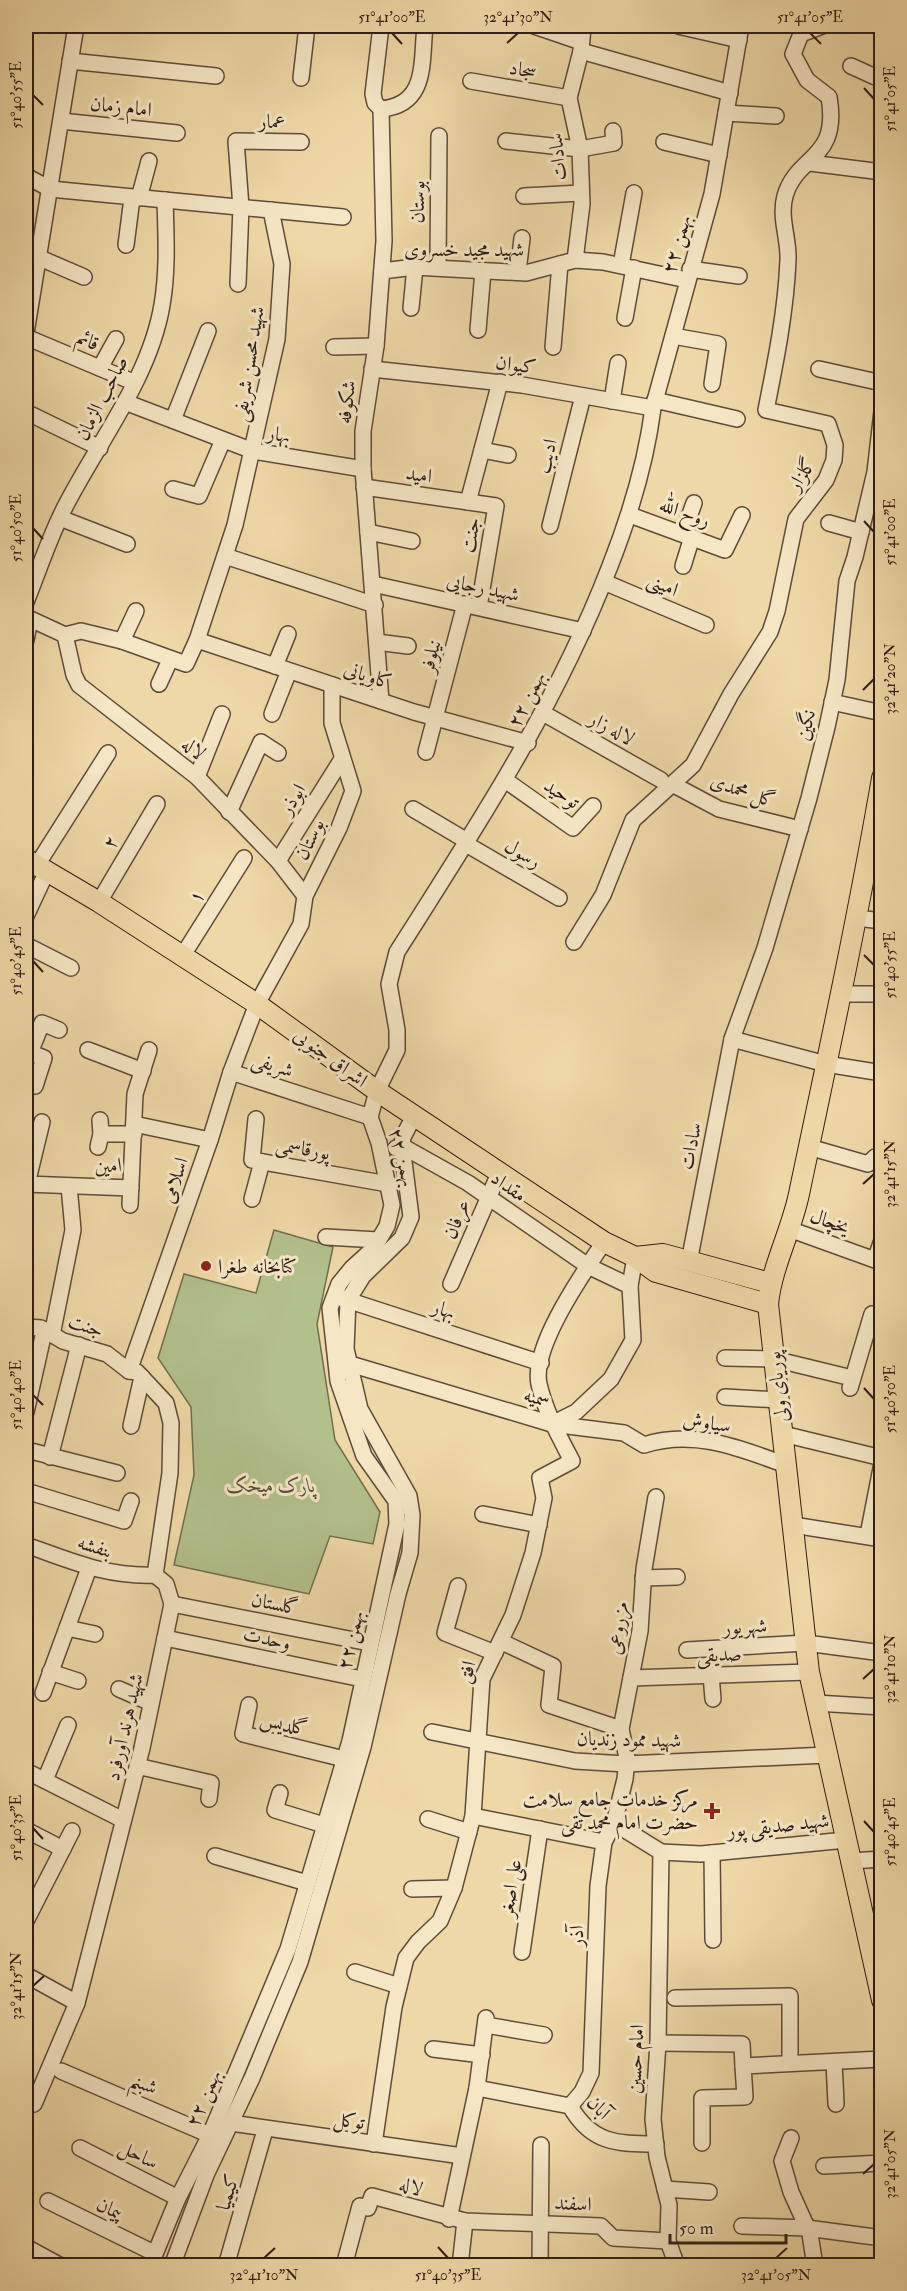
<svg xmlns="http://www.w3.org/2000/svg" width="907" height="2291" font-family="'IM FELL Double Pica',Amiri,serif">
	<rect width="100%" height="100%" fill="#efd8a7"/>
	<filter id="stains"><feTurbulence type="fractalNoise" baseFrequency=".00333" numOctaves="4"/><feColorMatrix values="0 0 0 0 .2 0 0 0 0 .09 0 0 0 0 .02 0 0 0 .5 -.17"/></filter>
	<radialGradient id="worn" r=".72"><stop offset=".6" stop-color="#630" stop-opacity="0"/><stop offset="1" stop-color="#630" stop-opacity=".3"/></radialGradient>
	<!-- green -->
	<path fill="#b2c08c" stroke="#706e50" stroke-width="1.5" d="M274 1230 333 1247 317 1324 335 1440 380 1512 373 1544 330 1536 309 1594 174 1565 194 1475 191 1407 158 1358 184 1274 256 1293Z"/>
	<g fill="none" stroke-linecap="round" stroke-linejoin="round">
		<!-- minor casing -->
		<g stroke="#5f4b3a" stroke-width="18">
			<g id="minor">
				<path d="M381 26 373 94 375 103 381 109"/>
				<path d="M534 26 581 42"/>
				<path d="M678 26 739 40"/>
				<path d="M581 51 730 93"/>
				<path d="M70 61 216 76"/>
				<path d="M851 66 882 80"/>
				<path d="M301 78 307 26"/>
				<path d="M471 81 569 98"/>
				<path d="M381 109 384 241 376 346 363 431V469L381 701"/>
				<path d="M381 109C428 105 421 62 425 26"/>
				<path d="M726 113 776 116"/>
				<path d="M61 121 177 133"/>
				<path d="M506 141 580 149 614 143 613 131"/>
				<path d="M664 142 719 155"/>
				<path d="M810 163 882 172"/>
				<path d="M26 176 50 189 343 217"/>
				<path d="M524 196 581 193"/>
				<path d="M139 198 149 161"/>
				<path d="M126 245 132 198"/>
				<path d="M26 252 84 277"/>
				<path d="M575 260 582 204 580 149 569 98 581 51 583 26"/>
				<path d="M621 265 634 193"/>
				<path d="M438 268 439 136"/>
				<path d="M690 269 739 276"/>
				<path d="M382 271 415 267 526 273 575 260 603 262 687 280"/>
				<path d="M518 272 522 238"/>
				<path d="M238 284 241 207 236 141 301 142"/>
				<path d="M411 308 415 267"/>
				<path d="M625 318 634 268"/>
				<path d="M478 330 483 271"/>
				<path d="M26 333 76 26"/>
				<path d="M673 336 718 344 712 384"/>
				<path d="M26 337 133 382"/>
				<path d="M334 347 376 346"/>
				<path d="M553 347 560 264"/>
				<path d="M100 368 116 339"/>
				<path d="M372 369 522 385 653 408"/>
				<path d="M819 369 882 383"/>
				<path d="M655 400 737 419"/>
				<path d="M612 401 618 363"/>
				<path d="M125 402 253 451 363 469"/>
				<path d="M26 412 100 448"/>
				<path d="M173 420 208 331"/>
				<path d="M482 450 508 455"/>
				<path d="M364 487 496 506 479 607"/>
				<path d="M173 489 199 496 223 440"/>
				<path d="M468 502 500 382"/>
				<path d="M630 515 725 550 742 515"/>
				<path d="M60 518 127 544"/>
				<path d="M829 523 861 532"/>
				<path d="M550 526 583 396"/>
				<path d="M368 532 412 541"/>
				<path d="M683 534 694 503"/>
				<path d="M225 556 375 605"/>
				<path d="M683 566 692 537"/>
				<path d="M604 582 706 625"/>
				<path d="M373 584 583 631"/>
				<path d="M26 602C39 570 50 535 66 505 99 441 150 377 162 305 168 270 166 235 165 200"/>
				<path d="M26 617 65 635 81 631 122 641 186 664 197 640 235 525 277 339 282 264 271 210"/>
				<path d="M65 635 74 675 79 685 197 777 278 861 305 896"/>
				<path d="M26 640 30 619"/>
				<path d="M197 640 414 712 528 743"/>
				<path d="M122 641 136 611"/>
				<path d="M377 642 408 646"/>
				<path d="M275 666 288 634"/>
				<path d="M159 684 170 660"/>
				<path d="M832 702 882 713"/>
				<path d="M543 713 661 780"/>
				<path d="M272 714 289 671"/>
				<path d="M426 752 465 604"/>
				<path d="M197 777 222 714"/>
				<path d="M505 780 573 828 593 806"/>
				<path d="M674 785 719 809 800 829"/>
				<path d="M413 809 467 841"/>
				<path d="M229 812 261 742 278 753"/>
				<path d="M466 844 559 898"/>
				<path d="M278 861 342 759"/>
				<path d="M37 865 108 753"/>
				<path d="M99 902 157 804"/>
				<path d="M26 916 47 871"/>
				<path d="M857 918 882 921"/>
				<path d="M574 942 603 895 633 820 693 765 731 694 770 632 777 611 796 519 826 480 834 460 835 445 828 424 766 410C776 360 786 310 788 260 789 238 779 218 785 196 797 154 840 161 829 97L807 80 793 54 801 34 822 26"/>
				<path d="M26 945 71 968"/>
				<path d="M183 955 244 858"/>
				<path d="M841 994H882"/>
				<path d="M732 1039 826 1064 882 1073"/>
				<path d="M88 1050 143 1071"/>
				<path d="M26 1051 44 1058 35 1086"/>
				<path d="M30 1053 42 1023 59 1030"/>
				<path d="M231 1072 370 1117"/>
				<path d="M256 1119 252 1160 388 1184"/>
				<path d="M134 1124 210 1140"/>
				<path d="M101 1134H134"/>
				<path d="M98 1147 101 1134 100 1120"/>
				<path d="M809 1147 868 1164 875 1157 882 1159"/>
				<path d="M396 1148 402 1146 468 1183 588 1266 630 1286"/>
				<path d="M26 1184 131 1188"/>
				<path d="M27 1184 42 1122"/>
				<path d="M252 1199 262 1162"/>
				<path d="M130 1205 135 1094 149 1050"/>
				<path d="M789 1229 875 1260 881 1243"/>
				<path d="M326 1237 378 1240"/>
				<path d="M689 1262 732 1039 765 948 809 798 827 727 837 680 847 581 855 557 875 472 882 411"/>
				<path d="M451 1284 500 1171"/>
				<path d="M341 1298 541 1363"/>
				<path d="M26 1327 41 1328 63 1341 107 1354 129 1371 137 1372 166 1403 171 1423 170 1473 155 1575 166 1584 172 1604 142 1748 77 2003 34 2104 26 2095"/>
				<path d="M52 1335 73 1230 69 1186"/>
				<path d="M725 1358 774 1359 852 1378"/>
				<path d="M350 1364 552 1424 624 1433 644 1445C694 1429 739 1448 786 1465"/>
				<path d="M129 1371 210 1140 231 1072 257 1004 301 924 305 896 339 828 353 791 332 723V685"/>
				<path d="M850 1388 872 1314"/>
				<path d="M725 1397 779 1400"/>
				<path d="M26 1412 44 1332"/>
				<path d="M552 1424 576 1412 611 1379 633 1340 630 1286 635 1257"/>
				<path d="M131 1426 142 1377"/>
				<path d="M783 1434 882 1458"/>
				<path d="M27 1450 117 1473"/>
				<path d="M50 1457 79 1345"/>
				<path d="M26 1491 124 1521 131 1501"/>
				<path d="M483 1514 539 1525"/>
				<path d="M793 1525 882 1539"/>
				<path d="M868 1535 882 1463"/>
				<path d="M26 1545C72 1561 106 1577 155 1575"/>
				<path d="M643 1578 677 1577"/>
				<path d="M458 1586 445 1633 495 1653"/>
				<path d="M172 1604 369 1643"/>
				<path d="M67 1628 95 1634"/>
				<path d="M165 1638 362 1679"/>
				<path d="M502 1642 553 1666 549 1705 621 1729"/>
				<path d="M687 1650 806 1643 882 1653"/>
				<path d="M50 1672 78 1681"/>
				<path d="M711 1675 713 1699"/>
				<path d="M631 1678 809 1672"/>
				<path d="M119 1689 151 1703"/>
				<path d="M43 1693 89 1568"/>
				<path d="M816 1703 882 1707"/>
				<path d="M249 1705 243 1734 344 1759"/>
				<path d="M432 1732 575 1761 626 1764 827 1755"/>
				<path d="M137 1766 211 1783 209 1799"/>
				<path d="M26 1771 123 1820"/>
				<path d="M45 1780 68 1725"/>
				<path d="M280 1793 275 1810 324 1825"/>
				<path d="M473 1816 604 1842"/>
				<path d="M428 1819 469 1832"/>
				<path d="M614 1823 661 1852 701 1854 846 1840"/>
				<path d="M26 1830 63 1849"/>
				<path d="M661 1852 658 2043 653 2119 657 2157 669 2205 668 2241 677 2266"/>
				<path d="M712 1853 713 1940"/>
				<path d="M215 1856 307 1883"/>
				<path d="M851 1861 882 1859"/>
				<path d="M412 1889 454 1888"/>
				<path d="M26 1921 72 1831"/>
				<path d="M522 1952 540 1829"/>
				<path d="M355 1972 399 1986"/>
				<path d="M26 1975 77 2003"/>
				<path d="M675 1998 790 1996V2063"/>
				<path d="M486 2025 544 2035"/>
				<path d="M658 2043 742 2044 743 2066"/>
				<path d="M433 2049 482 2055"/>
				<path d="M834 2062 836 2104"/>
				<path d="M61 2071 210 2135"/>
				<path d="M477 2088 570 2106C591 2143 616 2144 656 2144"/>
				<path d="M570 2106 582 2092 591 2073 598 1886 604 1842 614 1823 625 1779 627 1758 621 1729 640 1631 644 1569 656 1497"/>
				<path d="M231 2123 462 2156"/>
				<path d="M791 2138 782 2161 791 2192 810 2234 815 2266"/>
				<path d="M702 2143V2098L745 2097 743 2066 882 2059"/>
				<path d="M374 2144 394 2007 406 1958 418 1942 440 1921 454 1888 473 1816 482 1679 513 1615 533 1553 544 1498 540 1478 572 1461C559 1436 545 1411 539 1384 531 1347 584 1272 604 1242"/>
				<path d="M80 2148 178 2198"/>
				<path d="M824 2166 882 2163"/>
				<path d="M665 2189 709 2192"/>
				<path d="M48 2201 154 2253"/>
				<path d="M449 2219 477 2088 486 2018"/>
				<path d="M742 2226 807 2228 882 2238"/>
				<path d="M26 2247 61 2266"/>
				<path d="M150 2266 178 2198 210 2135 288 1949 350 1741 397 1524 396 1501 364 1456 338 1381 330 1308 339 1284 352 1268 374 1248 387 1226 392 1205 379 1143 370 1117 377 1091 397 1050V1030L389 984 397 952C477 826 556 706 610 566 630 515 646 463 653 408L712 194 741 26"/>
				<path d="M172 2266 206 2175 252 2078 300 1962 363 1747 398 1594 410 1553 412 1515 409 1496 360 1409 346 1349 348 1300 363 1276 402 1238 411 1217 402 1146 403 1137 414 1116"/>
				<path d="M226 2266 265 2130"/>
				<path d="M344 2266 360 2206 368 2208 372 2196 465 2221 601 2226 613 2238 668 2241"/>
				<path d="M460 2266 465 2221"/>
				<path d="M540 2266 541 2145"/>
			</g>
		</g>
		<!-- major casing -->
		<g stroke="#2f1c15" stroke-width="22">
			<g id="major">
				<path d="M882 778C858 917 828 1056 799 1194 791 1232 772 1266 768 1304L809 1672 882 2000"/>
				<path d="M26 859 99 902 257 1004 377 1091 604 1242 635 1257 656 1272 768 1304"/>
				<path d="M635 1257 663 1254 770 1283"/>
			</g>
		</g>
		<!-- minor -->
		<use href="#minor" stroke="#f5e6c6" stroke-width="15"/>
		<!-- major -->
		<use href="#major" stroke="#efd8a7" stroke-width="20"/>
	</g>
	<!-- ticks -->
	<path fill="none" stroke="#2f1c15" stroke-width="2" d="M392 33 402 44M810 33 821 44M507 43 518 33M864 88 874 99M33 95 43 105M864 521 874 532M33 528 43 539M863 690 874 679M864 955 874 965M33 961 43 972M863 1184 874 1174M864 1388 874 1399M33 1395 43 1405M863 1679 874 1669M864 1821 874 1832M33 1828 43 1839M33 1986 44 1976M863 2174 874 2164M438 2247 448 2258M264 2258 275 2248M776 2258 787 2248"/>
	<!-- markers -->
	<g fill="#8f2418" stroke="#f5e6c6" stroke-width="2">
		<circle cx="206" cy="1266" r="6"/>
		<path d="M709 1802h6v6h6v6h-6v6h-6v-6h-6v-6h6z"/>
	</g>
	<g text-anchor="middle" stroke-width="6" stroke-linejoin="round" paint-order="stroke">
		<!-- street labels -->
		<g font-size="20" fill="#2f1c15" stroke="#f5e6c6">
			<text transform="translate(523 69) rotate(9)" y="7">سجاد</text>
			<text transform="translate(121 106) rotate(6)" y="7">امام زمان</text>
			<text transform="translate(272 121) rotate(1)" y="7">عمار</text>
			<text transform="translate(557 157) rotate(-96)" y="7">سادات</text>
			<text transform="translate(417 202) rotate(-89)" y="7">بوستان</text>
			<text transform="translate(676 244) rotate(-74)" y="7">۲۲ بهمن</text>
			<text x="464" y="256">شهید مجید خسروی</text>
			<text transform="translate(88 340) rotate(23)" y="7">قائم</text>
			<text transform="translate(248 364) rotate(-81)" y="7">شهید محسن شریفی</text>
			<text transform="translate(516 364) rotate(8)" y="7">کیوان</text>
			<text transform="translate(101 398) rotate(-63)" y="7">صاحب الزمان</text>
			<text transform="translate(346 402) rotate(-83)" y="7">شکوفه</text>
			<text transform="translate(279 434) rotate(9)" y="7">بهار</text>
			<text transform="translate(546 456) rotate(-76)" y="7">ادیب</text>
			<text transform="translate(419 474) rotate(8)" y="7">امید</text>
			<text transform="translate(801 474) rotate(-57)" y="7">گلزار</text>
			<text transform="translate(685 512) rotate(20)" y="7">روح الله</text>
			<text transform="translate(470 535) rotate(-80)" y="7">جنت</text>
			<text transform="translate(663 584) rotate(23)" y="7">امینی</text>
			<text transform="translate(483 587) rotate(12)" y="7">شهید رجایی</text>
			<text transform="translate(430 656) rotate(-76)" y="7">نیلوفر</text>
			<text transform="translate(368 675) rotate(18)" y="7">کاویانی</text>
			<text transform="translate(526 699) rotate(-63)" y="7">۲۲ بهمن</text>
			<text transform="translate(805 725) rotate(-77)" y="7">نگین</text>
			<text transform="translate(612 728) rotate(29)" y="7">لاله زار</text>
			<text transform="translate(194 748) rotate(38)" y="7">لاله</text>
			<text transform="translate(743 790) rotate(19)" y="7">گل محمدی</text>
			<text transform="translate(562 793) rotate(33)" y="7">توحید</text>
			<text transform="translate(292 799) rotate(-58)" y="7">ابوذر</text>
			<text transform="translate(309 839) rotate(-64)" y="7">بوستان</text>
			<text transform="translate(110 842) rotate(-59)" y="7">۲</text>
			<text transform="translate(523 853) rotate(30)" y="7">رسول</text>
			<text transform="translate(196 896) rotate(-58)" y="7">۱</text>
			<text transform="translate(331 1057) rotate(36)" y="7">اشراق جنوبی</text>
			<text transform="translate(273 1064) rotate(18)" y="7">شریفی</text>
			<text transform="translate(690 1146) rotate(-79)" y="7">سادات</text>
			<text transform="translate(303 1148) rotate(10)" y="7">پورقاسمی</text>
			<text transform="translate(403 1157) rotate(76)" y="7">۲۲ بهمن</text>
			<text transform="translate(108 1165) rotate(-3)" y="7">امین</text>
			<text transform="translate(174 1180) rotate(-71)" y="7">اسلامی</text>
			<text transform="translate(509 1186) rotate(35)" y="7">مقداد</text>
			<text transform="translate(456 1219) rotate(-67)" y="7">عرفان</text>
			<text transform="translate(830 1221) rotate(20)" y="7">یخچال</text>
			<text transform="translate(444 1309) rotate(18)" y="7">بهار</text>
			<text transform="translate(86 1325) rotate(19)" y="7">جنت</text>
			<text transform="translate(777 1387) rotate(-97)" y="7">پوریای ولی</text>
			<text transform="translate(537 1397) rotate(15)" y="7">سمیه</text>
			<text transform="translate(707 1422) rotate(8)" y="7">سیاوش</text>
			<text transform="translate(95 1546) rotate(17)" y="7">بنفشه</text>
			<text transform="translate(275 1603) rotate(11)" y="7">گلستان</text>
			<text transform="translate(745 1626) rotate(-3)" y="7">شهریور</text>
			<text transform="translate(617 1628) rotate(-82)" y="7">مزروعی</text>
			<text transform="translate(267 1638) rotate(12)" y="7">وحدت</text>
			<text transform="translate(350 1640) rotate(-77)" y="7">۲۲ بهمن</text>
			<text transform="translate(719 1654) rotate(-2)" y="7">صدیقی</text>
			<text transform="translate(466 1672) rotate(-74)" y="7">افق</text>
			<text transform="translate(284 1723) rotate(14)" y="7">گلدیس</text>
			<text transform="translate(124 1727) rotate(-77)" y="7">شهید هرند آورفرد</text>
			<text transform="translate(629 1739) rotate(1)" y="7">شهید ممود زندیان</text>
			<text transform="translate(778 1825) rotate(-6)" y="7">شهید صدیقی پور</text>
			<text transform="translate(510 1888) rotate(-81)" y="7">علی اصغر</text>
			<text transform="translate(576 1936) rotate(-89)" y="7">آذر</text>
			<text transform="translate(635 2059) rotate(-87)" y="7">امام حسین</text>
			<text transform="translate(144 2083) rotate(23)" y="7">شبنم</text>
			<text transform="translate(203 2098) rotate(-67)" y="7">۲۲ بهمن</text>
			<text transform="translate(599 2107) rotate(47)" y="7">آبان</text>
			<text transform="translate(349 2120) rotate(8)" y="7">توکل</text>
			<text transform="translate(139 2154) rotate(27)" y="7">ساحل</text>
			<text transform="translate(411 2186) rotate(16)" y="7">لاله</text>
			<text transform="translate(227 2192) rotate(-74)" y="7">کیمیا</text>
			<text transform="translate(573 2203) rotate(3)" y="7">اسفند</text>
			<text transform="translate(110 2208) rotate(26)" y="7">پیمان</text>
		</g>
		<!-- poi labels -->
		<g font-size="20" fill="#2f1c15" stroke="#f5e6c6" text-anchor="start">
			<text x="218" y="1273">کتابخانه طغرا</text>
			<text x="698" y="1806" text-anchor="end">مرکز خدمات جامع سلامت<tspan x="698" dy="23">حضرت امام محمد تقی</tspan></text>
		</g>
		<!-- park labels -->
		<g font-size="20" font-style="italic" fill="#564d39" stroke="#f5e6c6">
			<text x="271" y="1492">پارک میخک</text>
		</g>
	</g>
	<!-- margin -->
	<rect width="907" height="2291" fill="none" stroke="#efd8a7" stroke-width="66"/>
	<!-- scale -->
	<path d="M670 2234v9h116v-9" fill="none" stroke="#2f1c15" stroke-width="3"/>
	<text x="679" y="2234" font-size="18" fill="#2f1c15" stroke="#f5e6c6" stroke-width="4.5" paint-order="stroke">50 m</text>
	<rect x="33" y="33" width="841" height="2225" fill="none" stroke="#2f1c15" stroke-width="2"/>
	<g font-size="15" text-anchor="middle" fill="#2f1c15">
		<text x="392" y="22">51°41'00"E</text>
		<text x="518" y="22">32°41'30"N</text>
		<text x="810" y="22">51°41'05"E</text>
		<text transform="translate(16 95) rotate(-90)" y="5">51°40'55"E</text>
		<text transform="translate(890 99) rotate(-90)" y="5">51°41'05"E</text>
		<text transform="translate(16 528) rotate(-90)" y="5">51°40'50"E</text>
		<text transform="translate(890 532) rotate(-90)" y="5">51°41'00"E</text>
		<text transform="translate(890 679) rotate(-90)" y="5">32°41'20"N</text>
		<text transform="translate(16 961) rotate(-90)" y="5">51°40'45"E</text>
		<text transform="translate(890 965) rotate(-90)" y="5">51°40'55"E</text>
		<text transform="translate(890 1174) rotate(-90)" y="5">32°41'15"N</text>
		<text transform="translate(16 1395) rotate(-90)" y="5">51°40'40"E</text>
		<text transform="translate(890 1399) rotate(-90)" y="5">51°40'50"E</text>
		<text transform="translate(890 1669) rotate(-90)" y="5">32°41'10"N</text>
		<text transform="translate(16 1828) rotate(-90)" y="5">51°40'35"E</text>
		<text transform="translate(890 1832) rotate(-90)" y="5">51°40'45"E</text>
		<text transform="translate(16 1986) rotate(-90)" y="5">32°41'15"N</text>
		<text transform="translate(890 2164) rotate(-90)" y="5">32°41'05"N</text>
		<text x="264" y="2280">32°41'10"N</text>
		<text x="448" y="2280">51°40'35"E</text>
		<text x="776" y="2280">32°41'05"N</text>
	</g>
	<rect width="100%" height="100%" filter="url(#stains)"/>
	<rect width="100%" height="100%" fill="url(#worn)"/>
</svg>
